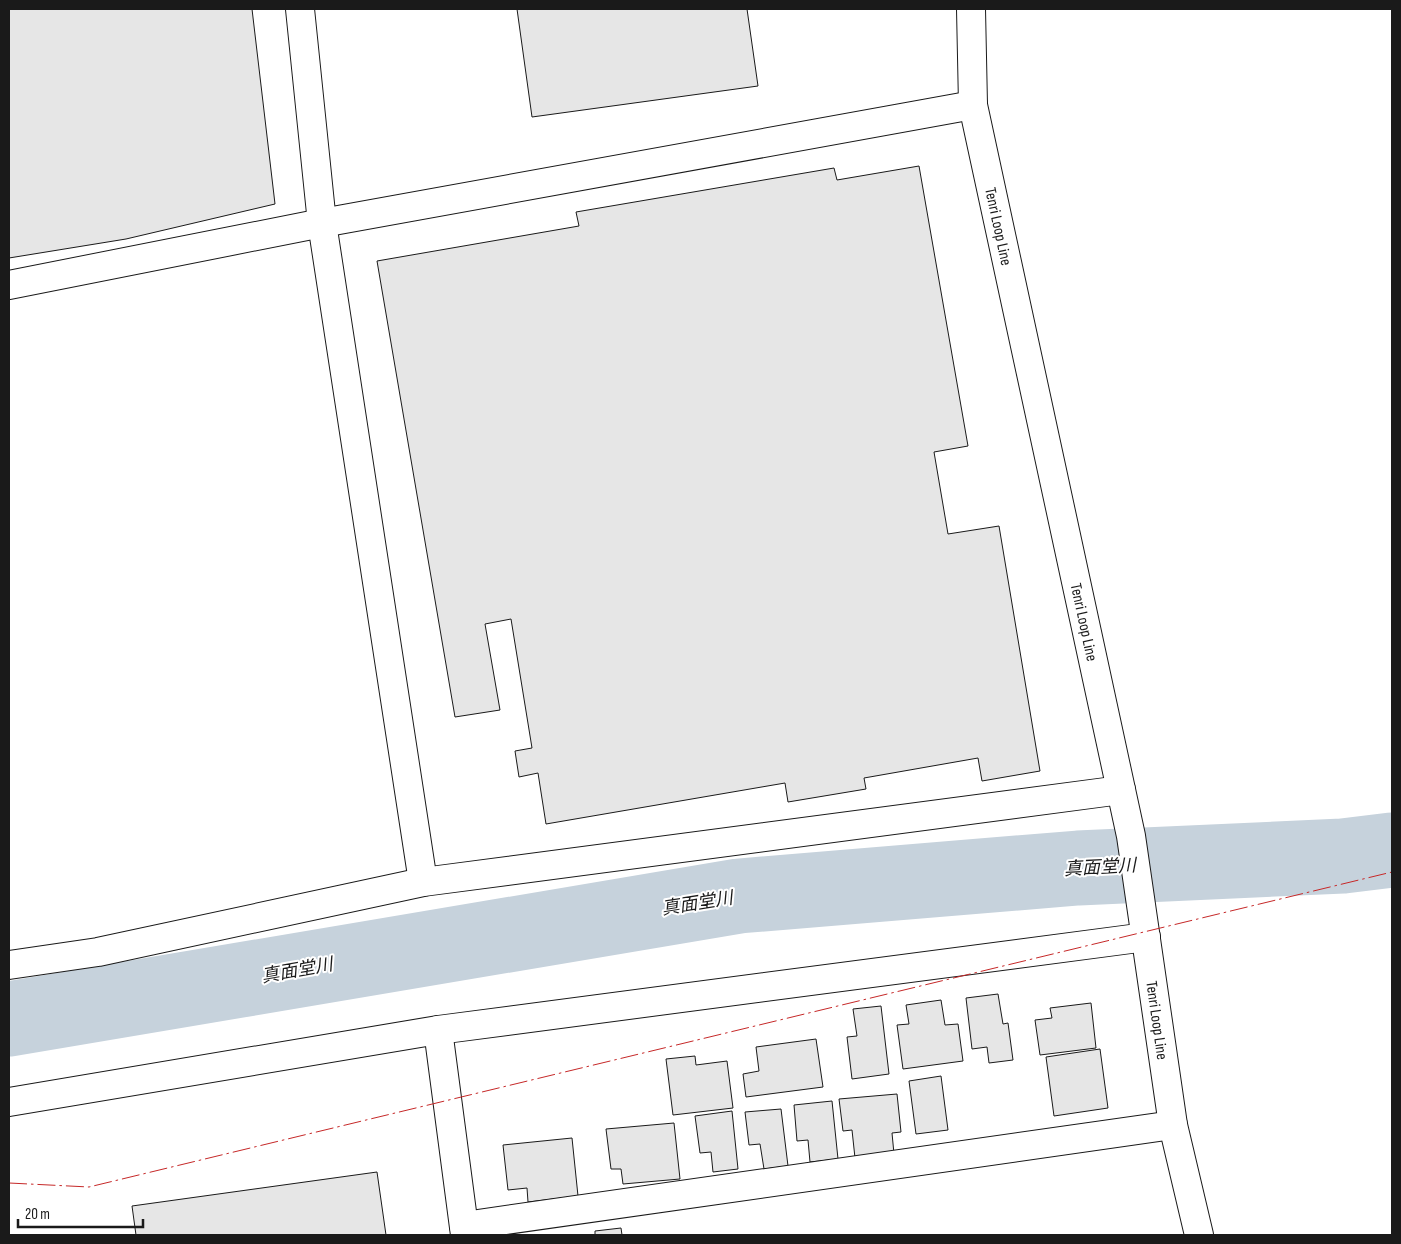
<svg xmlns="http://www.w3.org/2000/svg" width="1401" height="1244" font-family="'Sofia Sans Condensed','Noto Sans JP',sans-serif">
	<rect width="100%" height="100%" fill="#fff"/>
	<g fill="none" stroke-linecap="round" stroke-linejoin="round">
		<!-- river -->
		<path stroke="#c6d2dc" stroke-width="75" d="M9 1019 739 896 1078 868 1343 856 1392 850"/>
	</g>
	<!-- building -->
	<g fill="#e6e6e6" stroke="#1a1a1a">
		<path d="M9 9H252L275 204 126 239 9 258Z"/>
		<path d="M517 9H747L758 86 532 117Z"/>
		<path d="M919 166 968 446 934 452 948 534 999 526 1040 771 982 781 978 758 864 778 866 789 788 802 785 783 546 824 538 773 519 777 515 751 532 748 511 619 485 624 500 710 455 717 377 261 579 226 576 212 834 168 837 180Z"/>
		<path d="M998 994 1003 1024 1008 1023 1013 1060 989 1063 987 1047 972 1049 966 998Z"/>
		<path d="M941 1000 945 1025 958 1024 963 1061 903 1069 897 1025 909 1024 906 1005Z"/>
		<path d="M1091 1003 1096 1048 1040 1055 1035 1020 1052 1018 1050 1008Z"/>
		<path d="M881 1006 889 1074 852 1079 847 1037 857 1036 853 1009Z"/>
		<path d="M816 1039 823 1087 746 1097 743 1074 759 1071 756 1047Z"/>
		<path d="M1100 1049 1108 1108 1054 1116 1046 1057Z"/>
		<path d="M695 1056 696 1065 727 1061 733 1108 673 1115 666 1059Z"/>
		<path d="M941 1076 948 1130 916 1134 909 1081Z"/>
		<path d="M897 1094 901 1132 892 1133 894 1154 855 1158 852 1130 843 1131 839 1099Z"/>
		<path d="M832 1101 838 1159 810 1162 808 1140 797 1141 794 1105Z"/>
		<path d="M781 1109 788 1166 764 1169 760 1144 749 1145 745 1112Z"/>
		<path d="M732 1111 738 1169 713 1172 711 1152 700 1153 695 1116Z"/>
		<path d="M674 1123 680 1179 623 1184 621 1169H611L606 1129Z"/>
		<path d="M572 1138 578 1196 528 1202 527 1188 508 1190 503 1145Z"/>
		<path d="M377 1172 386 1235H136L132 1206Z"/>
		<path d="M621 1228 622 1235H595V1231Z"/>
	</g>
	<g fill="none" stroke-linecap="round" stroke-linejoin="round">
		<!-- minor casing -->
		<g stroke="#1a1a1a" stroke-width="30">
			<g id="minor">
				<path d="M300 9 322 223 423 882"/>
				<path d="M9 285 322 223 973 105"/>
				<path d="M9 965 98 952 423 882 1121 790"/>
				<path d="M464 1226 1173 1125"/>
			</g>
		</g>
		<!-- tertiary casing -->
		<g stroke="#1a1a1a" stroke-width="30">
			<g id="tertiary">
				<path d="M438 1030 465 1235"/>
				<path d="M9 1102 438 1030 1146 937"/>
			</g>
		</g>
		<!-- primary casing -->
		<g stroke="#1a1a1a" stroke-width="30">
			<g id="primary">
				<path id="s1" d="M971 9 973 105 1131 836 1173 1125 1199 1235"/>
			</g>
		</g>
		<!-- minor -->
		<use href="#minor" stroke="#fff" stroke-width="28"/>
		<!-- tertiary -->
		<use href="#tertiary" stroke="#fff" stroke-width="28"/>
		<!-- primary -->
		<use href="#primary" stroke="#fff" stroke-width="28"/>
		<!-- power -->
		<path stroke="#c62828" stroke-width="1" stroke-dasharray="18 4 2.5 4" stroke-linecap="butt" d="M9 1183 89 1187 1392 872"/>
	</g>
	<g text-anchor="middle" stroke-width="4" stroke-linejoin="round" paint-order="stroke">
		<!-- street labels -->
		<g font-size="16" fill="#1a1a1a" stroke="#fff">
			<text dy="6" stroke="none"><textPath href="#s1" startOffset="220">Tenri Loop Line</textPath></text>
			<text dy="6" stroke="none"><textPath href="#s1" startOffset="625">Tenri Loop Line</textPath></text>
			<text dy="6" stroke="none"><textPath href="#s1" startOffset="1030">Tenri Loop Line</textPath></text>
		</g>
		<!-- water labels -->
		<g font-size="18" font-style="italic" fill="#1a1a1a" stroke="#fff">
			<text transform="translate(1100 867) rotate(-3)" y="6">真面堂川</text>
			<text transform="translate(697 903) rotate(-9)" y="6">真面堂川</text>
			<text transform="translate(297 970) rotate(-10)" y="6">真面堂川</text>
		</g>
	</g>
	<!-- border -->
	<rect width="1401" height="1244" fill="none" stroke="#1a1a1a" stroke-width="20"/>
	<!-- scale -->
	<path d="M18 1219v8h125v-8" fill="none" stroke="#1a1a1a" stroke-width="2.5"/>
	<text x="25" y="1219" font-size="15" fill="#1a1a1a" stroke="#ffffff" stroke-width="4" paint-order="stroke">20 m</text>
</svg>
